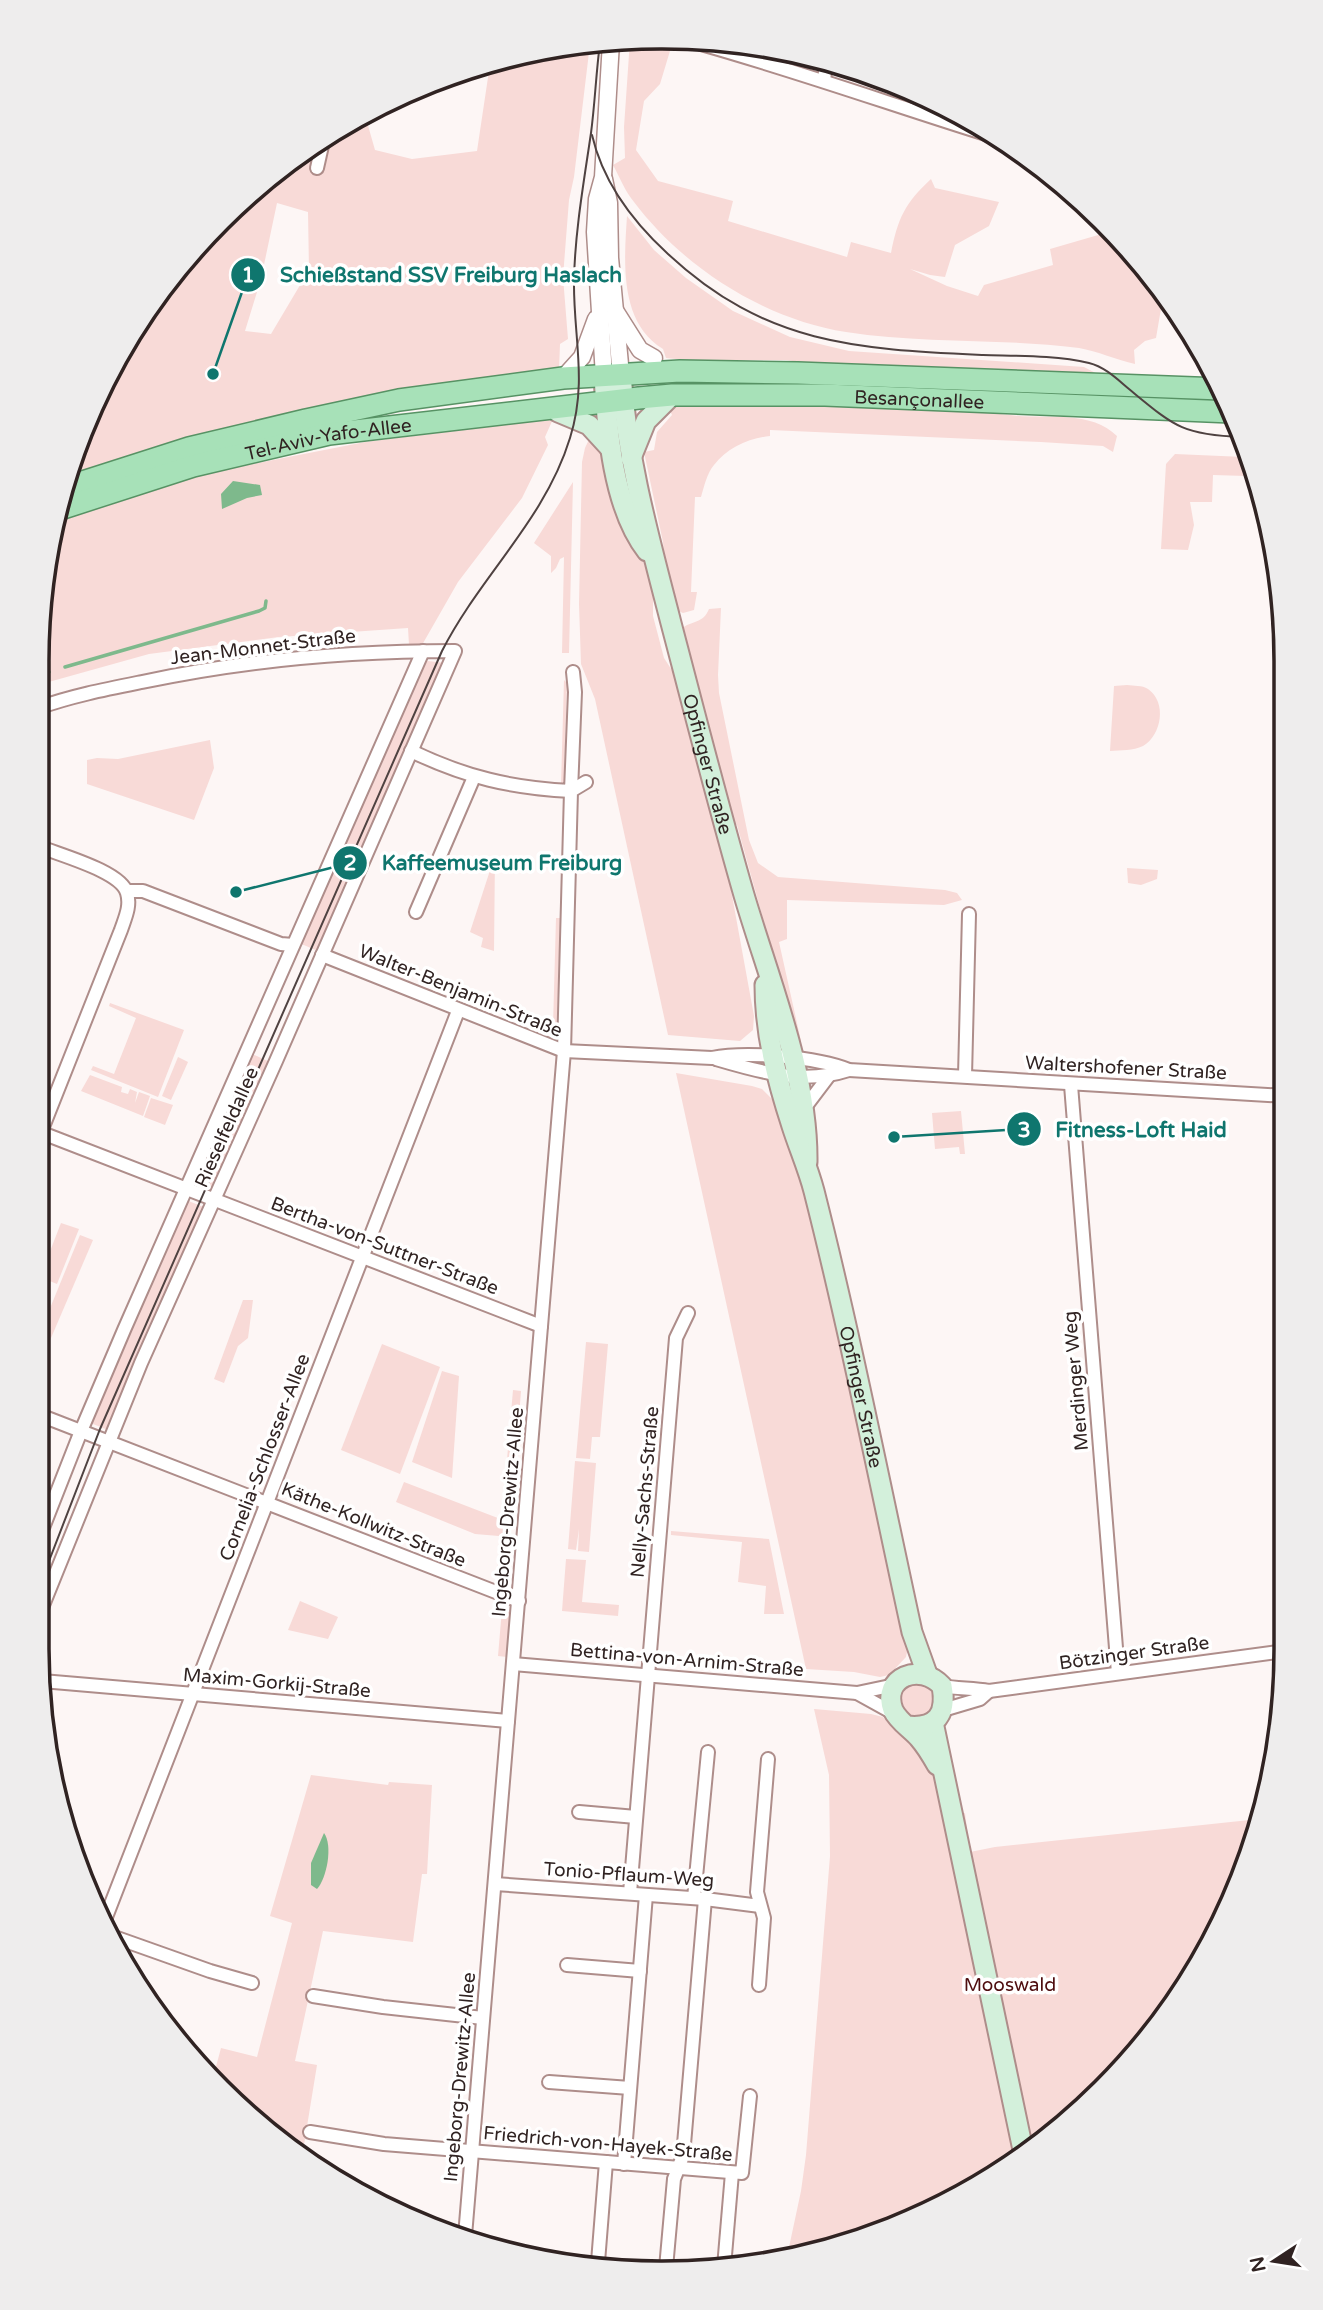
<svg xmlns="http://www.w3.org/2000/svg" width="1323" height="2310" font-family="'Varela Round',sans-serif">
	<rect width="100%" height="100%" fill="#fdf6f5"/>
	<!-- green -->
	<g fill="#f8dad7" fill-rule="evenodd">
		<path d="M664 37 673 41 660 84 644 101 636 150 658 181 733 201 728 221 847 257 851 242 891 253C898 218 905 203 931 179L935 188 999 202 989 226 955 245 945 277 930 275 910 269 947 286 978 296 984 285 1053 265 1050 249 1112 231 1163 297 1156 338 1145 341 1134 350 1135 364C1117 360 1097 351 1079 348 1002 338 923 344 846 332 764 319 684 268 634 202 625 191 620 178 613 165L625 158 624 127 630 40Z"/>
		<path d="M590 44 574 177 569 200 563 277 568 339 560 344 559 370 66 478 70 461 142 315 219 220 314 142 365 115 375 150 412 159 477 151 490 64 539 49ZM277 203 308 212 309 270 271 334 245 331 261 279Z"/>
		<path d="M627 216 654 250 686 278 733 311 790 337 849 351 1084 367 1107 379 833 367 786 360H685L666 358 663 349C619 322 624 262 627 216Z"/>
		<path d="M677 402 966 408C980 410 995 414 1010 415 1045 420 1090 409 1117 436L1113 452 1103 446 1041 442 770 430V436C749 438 727 448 714 465 707 473 704 487 701 497H695L691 592H697L694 610 683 613 676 610 665 567 663 542 644 452 654 450 657 432 672 415 668 406Z"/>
		<path d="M553 419 545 437 548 445 522 498 458 582 422 645H409L408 628 279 637 149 654 38 685V620L58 518 206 473 365 442Z"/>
		<path d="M592 433 602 444 653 589V616L664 658 675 675 731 890 754 1016 753 1030 740 1041 668 1035 595 699 581 664 579 604 582 462 585 448Z"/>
		<path d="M1175 454 1244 457 1249 467 1246 476 1213 475 1212 502H1190L1194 525 1188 550 1161 549 1166 464Z"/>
		<path d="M573 482 569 653H562L564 557 560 559 556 568 551 573V556L534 543Z"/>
		<path d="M721 608 718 675 719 693 749 840 758 863 778 877 945 890 957 893 962 900 944 905 787 900V939L779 942 801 1041H797L737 825 727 820 681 629C692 620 703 624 709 609Z"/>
		<path d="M428 661 445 663 318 951 299 943 422 662Z"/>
		<path d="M564 680 567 683 564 781V784L561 785Z"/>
		<path d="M1127 685C1134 686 1142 685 1148 689 1167 702 1162 735 1143 746 1133 751 1121 750 1110 751L1114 686Z"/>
		<path d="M210 740 214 768 194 820 87 784V760L97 758 118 759Z"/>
		<path d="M495 855 494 951 481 947 483 938 470 932Z"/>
		<path d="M1127 868 1158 870 1157 879 1141 885 1128 883Z"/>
		<path d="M556 918H560L557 1028 553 1027Z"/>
		<path d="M110 1003 184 1030 158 1097 91 1070 93 1066 114 1074 136 1018 109 1006Z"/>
		<path d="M250 1053 270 1062 214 1189 194 1181Z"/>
		<path d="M178 1057 188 1062 171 1100 162 1096Z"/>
		<path d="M676 1073 752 1086 762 1089 772 1099 778 1100 796 1155 861 1430 908 1647 906 1657 889 1675 880 1677 854 1672 806 1669Z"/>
		<path d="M90 1075 122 1087 121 1092 128 1094 130 1089 137 1092 135 1103 139 1092 150 1096 143 1116 81 1091Z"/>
		<path d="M151 1098 173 1105 165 1125 144 1117Z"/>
		<path d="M961 1111 965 1154H960L959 1147 935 1149 932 1113Z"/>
		<path d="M186 1200 206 1208 108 1430 88 1422Z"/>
		<path d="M61 1223 79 1229 57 1284 40 1277Z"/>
		<path d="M80 1235 93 1240 48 1345 37 1340Z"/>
		<path d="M243 1300H253L248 1338 238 1346 224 1383 214 1379Z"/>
		<path d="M586 1342 608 1344 600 1437H592L590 1459 576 1458Z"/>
		<path d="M382 1344 440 1367 400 1474 341 1450Z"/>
		<path d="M442 1371 459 1376 452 1478 412 1462Z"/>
		<path d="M513 1390 521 1391 512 1507 503 1506Z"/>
		<path d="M575 1461 596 1463 589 1552 578 1551 579 1529 576 1550 568 1549Z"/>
		<path d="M404 1482 503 1520 502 1525 509 1527 504 1578H497L499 1536 475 1534 396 1502Z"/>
		<path d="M671 1531 769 1539 784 1614H764L766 1586 738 1582 742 1542 671 1535Z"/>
		<path d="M566 1559 586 1560 582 1602 619 1605 618 1616 562 1611Z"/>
		<path d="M300 1601 338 1617 328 1639 288 1630Z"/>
		<path d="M502 1609 510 1610 507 1657 498 1656Z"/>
		<circle cx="918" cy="1700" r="18"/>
		<path d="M814 1709 871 1714 883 1717 927 1756 966 1847 962 1813H965L970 1852 995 1847 1259 1819 1253 1850 1181 1995 1073 2118 900 2226 788 2252 801 2191 806 2155 830 1856 829 1775Z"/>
		<path d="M311 1775 388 1785 389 1782 432 1785 427 1874H422L413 1942 323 1931 295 2061 317 2065 302 2157 214 2074 221 2048 257 2057 292 1923 270 1916Z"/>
	</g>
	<!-- water -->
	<g fill="#7eb98c">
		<path d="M233 481 260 485 262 495 247 498 222 509 221 494Z"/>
		<path d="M324 1833C333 1845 327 1878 317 1889L311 1885V1863Z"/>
	</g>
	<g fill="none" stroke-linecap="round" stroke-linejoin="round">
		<!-- stream -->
		<g stroke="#7eb98c" stroke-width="3.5">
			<path d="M65 667 259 611 265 608 266 601"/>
			<path d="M38 677 49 672"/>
		</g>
		<!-- minor casing -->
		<g stroke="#ae8d8a" stroke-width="16">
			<g id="minor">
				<path d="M702 41 701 44C804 73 904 109 1005 140"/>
				<path d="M824 81 826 62"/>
				<path d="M317 168 324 137"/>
				<path d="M411 751C465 777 511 788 571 791L575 692 573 672"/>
				<path d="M127 891H143L281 944 293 945"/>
				<path d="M416 912 474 777"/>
				<path d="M322 955 564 1051 712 1058C746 1051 817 1057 849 1070L1285 1096"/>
				<path d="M716 1059C760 1072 803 1085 849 1070"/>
				<path d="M965 1076 969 914"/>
				<path d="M1071 1085 1118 1673"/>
				<path d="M803 1110 828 1077"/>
				<path d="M37 1131 541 1326"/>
				<path d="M37 1142 121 930C125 918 131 906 127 893 121 871 59 855 38 846"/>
				<path d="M37 1414 519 1601"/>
				<path d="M37 1543 81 1431 124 1330 423 651"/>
				<path d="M37 1620 141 1363 276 1061 455 651C349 651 245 660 142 682 107 689 71 696 38 708"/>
				<path d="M513 1664 857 1693 895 1714"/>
				<path d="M42 1681 508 1721"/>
				<path d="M942 1686C958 1689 973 1688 989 1691L1285 1651"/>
				<path d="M857 1693 895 1685"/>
				<path d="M943 1710 980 1699 989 1691"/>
				<path d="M579 1812 636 1817"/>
				<path d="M495 1884 705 1899 760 1906"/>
				<path d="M630 1893 676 1338 688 1313"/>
				<path d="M694 1898 708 1752"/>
				<path d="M106 1917 458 1011"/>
				<path d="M117 1938 210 1971 252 1983"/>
				<path d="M567 1965 640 1971"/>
				<path d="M759 1985 764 1918 757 1892 768 1759"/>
				<path d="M313 1996 383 2007 483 2018"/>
				<path d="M549 2082 630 2088"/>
				<path d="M310 2132 384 2144 742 2173 750 2096"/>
				<path d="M624 2164 646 1895"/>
				<path d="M465 2236 564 1051 571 791 586 782"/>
				<path d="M598 2262 606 2162"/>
				<path d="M724 2267 732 2173"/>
				<path d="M666 2268 674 2179 683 2156 705 1899"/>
			</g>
		</g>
		<!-- tertiary casing -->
		<g stroke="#ae8d8a" stroke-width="19">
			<g id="tertiary">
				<path d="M604 179 609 203 610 258 621 375"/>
				<path d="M616 312 640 350 654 358"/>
				<path d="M604 376 595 232 597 199 603 177 611 42"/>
				<path d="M563 378 582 357 596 319"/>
			</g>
		</g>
		<!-- secondary casing -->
		<g stroke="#ae8d8a" stroke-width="23">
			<g id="secondary">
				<path id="s1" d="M621 375C627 460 650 541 671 623 695 714 718 805 744 895 769 980 808 1073 807 1162"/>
				<path d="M604 376C607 429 613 508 647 551"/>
				<path d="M558 412 589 425 611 449"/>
				<path d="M631 458 646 421 672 395"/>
				<path id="s2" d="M765 985C765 1034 777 1080 792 1126 799 1148 808 1168 814 1191 851 1337 880 1485 912 1632L927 1674"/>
				<path d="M933 1722 1023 2150"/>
				<path d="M907 1726C937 1729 947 1714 942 1686 920 1662 881 1677 893 1710 898 1721 911 1729 919 1738 926 1746 932 1756 937 1765"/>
			</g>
		</g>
		<!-- primary casing -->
		<g stroke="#579264" stroke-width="24">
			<g id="primary">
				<path d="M64 488 189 448 306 420 399 400 563 378 680 371 798 373 1221 389"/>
				<path id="s3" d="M60 509 193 466 329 434 639 398 672 395H825L1231 412"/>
			</g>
		</g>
		<!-- minor -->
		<use href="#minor" stroke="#fff" stroke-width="12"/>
		<!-- tertiary -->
		<use href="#tertiary" stroke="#fff" stroke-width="16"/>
		<!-- secondary -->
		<use href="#secondary" stroke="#d3f0db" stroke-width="19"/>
		<!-- primary -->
		<use href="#primary" stroke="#a7e1b8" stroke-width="21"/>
		<!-- tram -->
		<g stroke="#4f4241" stroke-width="2">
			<path d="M592 135C603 183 632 221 668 254 766 345 856 349 983 355 1017 356 1056 355 1089 363 1105 367 1117 379 1129 389 1174 426 1182 435 1242 437"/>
			<path d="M37 1592 100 1429 442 651C480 576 545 520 570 438 588 381 573 336 574 280 575 231 584 181 591 133 595 103 596 73 600 43"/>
		</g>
	</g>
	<g text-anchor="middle" stroke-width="7" stroke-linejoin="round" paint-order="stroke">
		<!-- street labels -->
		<g font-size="19" fill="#302322" stroke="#fff">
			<text dy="7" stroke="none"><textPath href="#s3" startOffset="872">Besançonallee</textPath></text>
			<text dy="7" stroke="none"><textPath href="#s3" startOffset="278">Tel-Aviv-Yafo-Allee</textPath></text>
			<text transform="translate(263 646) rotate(-7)" y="7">Jean-Monnet-Straße</text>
			<text dy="7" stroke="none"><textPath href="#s1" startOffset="399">Opfinger Straße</textPath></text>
			<text transform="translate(461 990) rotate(22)" y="7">Walter-Benjamin-Straße</text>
			<text transform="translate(1126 1067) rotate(3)" y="7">Waltershofener Straße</text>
			<text transform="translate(226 1127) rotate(-66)" y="7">Rieselfeldallee</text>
			<text transform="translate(385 1245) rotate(21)" y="7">Bertha-von-Suttner-Straße</text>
			<text transform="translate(1075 1381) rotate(-95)" y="7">Merdinger Weg</text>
			<text dy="7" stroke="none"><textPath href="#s2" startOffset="424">Opfinger Straße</textPath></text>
			<text transform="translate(264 1457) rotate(-69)" y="7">Cornelia-Schlosser-Allee</text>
			<text transform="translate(644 1492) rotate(-85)" y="7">Nelly-Sachs-Straße</text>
			<text transform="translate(507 1512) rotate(-85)" y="7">Ingeborg-Drewitz-Allee</text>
			<text transform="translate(374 1524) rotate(22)" y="7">Käthe-Kollwitz-Straße</text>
			<text transform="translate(1134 1652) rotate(-8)" y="7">Bötzinger Straße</text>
			<text transform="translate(687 1659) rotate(5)" y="7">Bettina-von-Arnim-Straße</text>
			<text transform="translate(277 1682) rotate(5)" y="7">Maxim-Gorkij-Straße</text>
			<text transform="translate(629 1874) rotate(4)" y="7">Tonio-Pflaum-Weg</text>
			<text transform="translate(459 2077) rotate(-85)" y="7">Ingeborg-Drewitz-Allee</text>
			<text transform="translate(608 2143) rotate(5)" y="7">Friedrich-von-Hayek-Straße</text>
		</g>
		<!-- park labels -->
		<g font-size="19" fill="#4e0d0f" stroke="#fff">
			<text x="1010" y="1991">Mooswald</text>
		</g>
	</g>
	<!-- crop -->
	<path d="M0 0H1323V2310H0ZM661 49H662A612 612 0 0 1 1274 661V1649A612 612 0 0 1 662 2261H661A612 612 0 0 1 49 1649V661A612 612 0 0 1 661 49Z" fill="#eeeded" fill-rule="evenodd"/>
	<path fill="none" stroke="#302322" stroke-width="3.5" d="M661 49H662A612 612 0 0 1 1274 661V1649A612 612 0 0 1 662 2261H661A612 612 0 0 1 49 1649V661A612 612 0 0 1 661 49Z"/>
	<!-- callouts -->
	<path fill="none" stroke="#0f766e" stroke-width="2.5" d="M213 374L248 275M236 892L350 863M894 1137L1024 1129"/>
	<g fill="#0f766e" stroke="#fff" stroke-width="2.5">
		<circle cx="213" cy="374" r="7"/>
		<circle cx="236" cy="892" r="7"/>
		<circle cx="894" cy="1137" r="7"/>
		<circle cx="248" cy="275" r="18"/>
		<circle cx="350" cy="863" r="18"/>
		<circle cx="1024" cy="1129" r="18"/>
	</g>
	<g font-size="21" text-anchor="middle" font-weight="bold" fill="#fff">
		<text x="248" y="282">1</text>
		<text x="350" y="870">2</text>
		<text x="1024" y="1137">3</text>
	</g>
	<g font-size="21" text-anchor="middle" font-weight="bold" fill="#0f766e" stroke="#fff" stroke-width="7" stroke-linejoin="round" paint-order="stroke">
		<text x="451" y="282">Schießstand SSV Freiburg Haslach</text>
		<text x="502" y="870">Kaffeemuseum Freiburg</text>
		<text x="1141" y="1137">Fitness-Loft Haid</text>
	</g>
	<!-- north arrow -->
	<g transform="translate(1274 2261) rotate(258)" stroke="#ffffff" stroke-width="5" paint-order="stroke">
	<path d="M0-5L12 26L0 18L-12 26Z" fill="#302322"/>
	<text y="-10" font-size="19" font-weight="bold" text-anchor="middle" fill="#302322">N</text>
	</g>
</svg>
